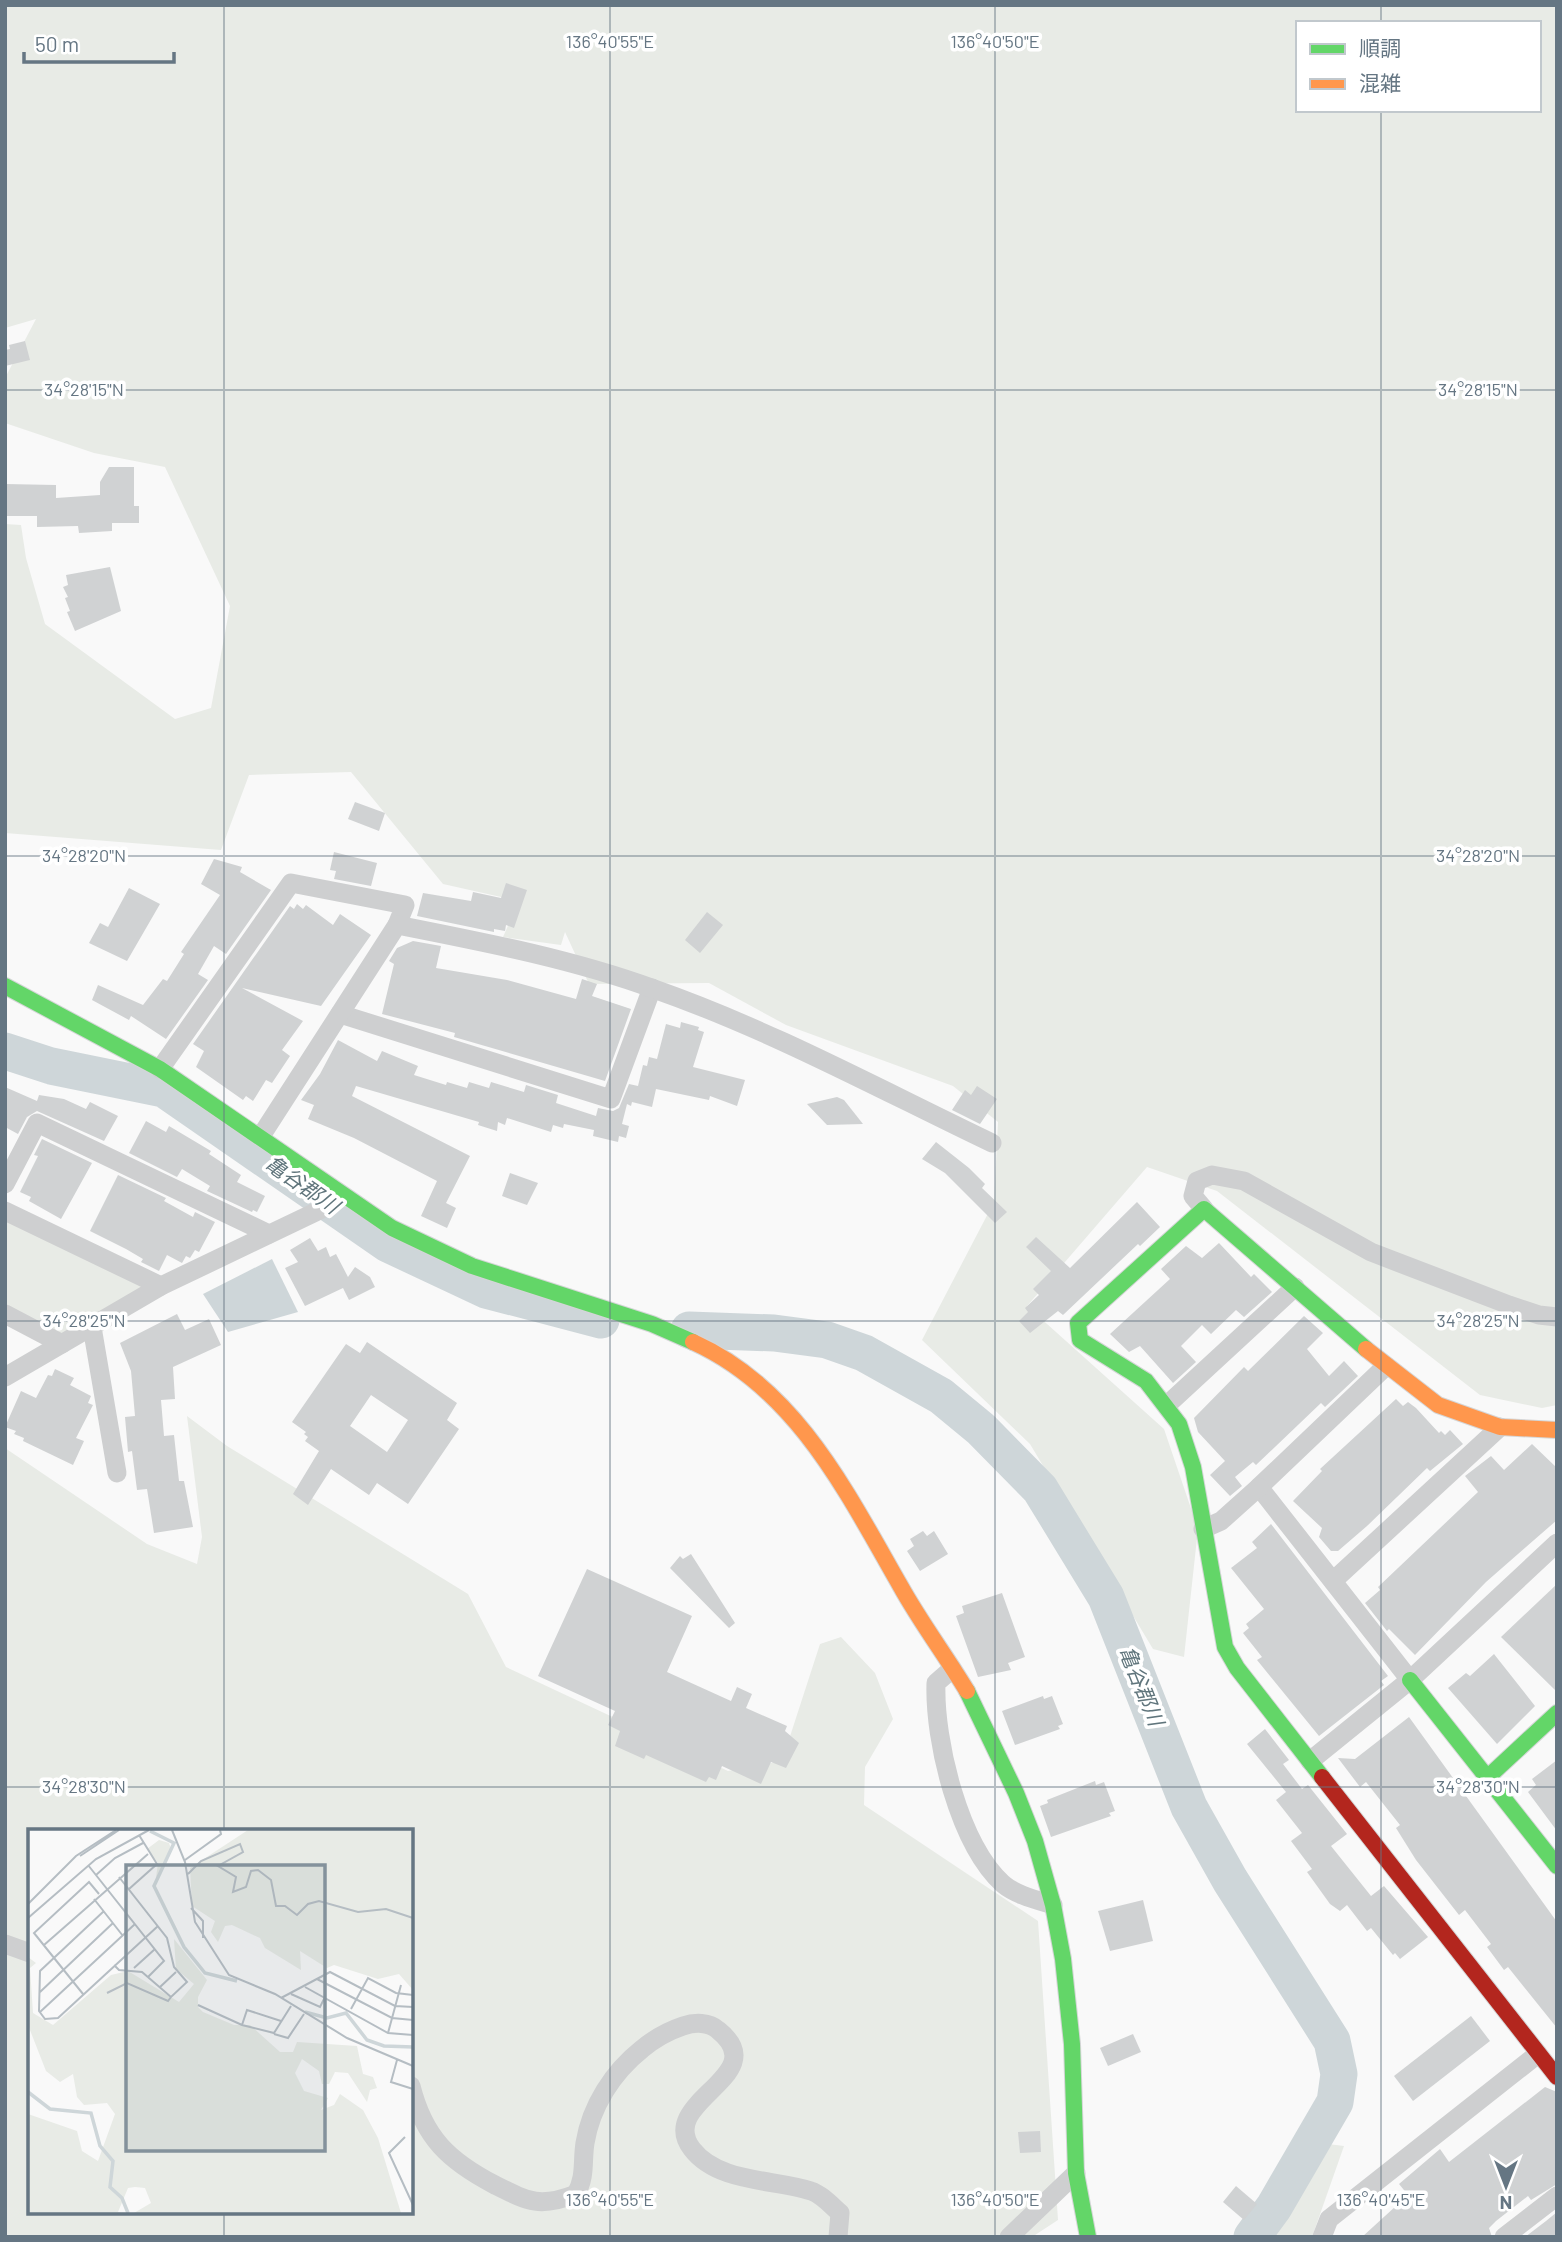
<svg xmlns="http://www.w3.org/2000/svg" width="1562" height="2242" font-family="Barlow,'Noto Sans JP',sans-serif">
	<rect width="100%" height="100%" fill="#f9f9f9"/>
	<!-- green -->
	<g fill="#e8ebe6" fill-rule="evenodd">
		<path d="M5 5H1557V1405L1542 1408 1480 1395 1217 1191 1147 1167 1027 1306 1164 1429 1198 1529 1184 1657 1153 1649 1030 1444 922 1340 994 1202 998 1122 953 1086 786 1025 709 983 589 984 565 932 561 945 503 937 519 901 443 884 351 772 249 775 221 850 5 833V524L21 525 26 558 45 624 175 719 211 708 230 606 165 467 94 453 5 423V378L36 319 5 328ZM1298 23H1539V110H1298Z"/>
		<path d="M5 1213 161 1286 62 1344 5 1314Z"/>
		<path d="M187 1416 227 1446 468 1594 506 1667 728 1771 782 1761 820 1644 841 1637 875 1673 893 1719 865 1767 864 1805 1038 1921 1058 2220 1032 2237H5V1448L147 1544 197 1564 202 1537ZM30 1831H411V2212H30Z"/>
		<path d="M1320 2143 1344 2146 1312 2237H1261Z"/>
	</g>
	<!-- water -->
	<path fill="#ced6d9" d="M272 1259 298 1312 228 1332 203 1294Z"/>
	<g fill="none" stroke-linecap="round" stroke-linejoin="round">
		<!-- river -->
		<g stroke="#ced6d9" stroke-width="37">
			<path d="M5 1051 51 1066 164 1089 388 1244 486 1290 601 1320"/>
			<path d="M689 1330 774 1333 827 1340 864 1353 941 1396 981 1429 1040 1489 1106 1597 1189 1807 1230 1880 1332 2041 1339 2074 1335 2102 1274 2207 1252 2237"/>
		</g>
	</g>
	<!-- building -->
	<g fill="#d0d2d3" fill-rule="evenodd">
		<path d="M25 341 30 360 5 366V350L10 349 9 345Z"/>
		<path d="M109 467H134V506H139V523H112V531L79 533 78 526 37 527V516H5V484L56 485V498L100 495V482Z"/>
		<path d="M110 567 121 611 75 631 67 612 70 611 65 598 68 597 63 587 68 585 66 575Z"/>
		<path d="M355 802 385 813 379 831 348 819Z"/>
		<path d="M334 852 377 863 371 886 334 879 336 871 330 870Z"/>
		<path d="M214 859 242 867 240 872 271 890 226 954 214 946 198 974 208 980 166 1039 131 1016 129 1020 92 1000 98 985 143 1005 163 979 167 981 184 954 181 952 220 895 201 884Z"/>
		<path d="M506 883 527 890 514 928 506 925 505 931 494 929V932L417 916 423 893 471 901 473 892 501 898Z"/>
		<path d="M129 888 160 904 127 961 89 943 100 923 108 927Z"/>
		<path d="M297 904 303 909 306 905 333 925 340 914 371 935 321 1006 242 988 303 1021 282 1050 290 1056 272 1083 266 1080 253 1101 246 1096 243 1100 196 1067 204 1051 193 1044 290 906 294 909Z"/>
		<path d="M707 912 723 925 700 953 685 940Z"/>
		<path d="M413 941 441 946 436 968 507 980 576 999 582 979 597 984 592 996 631 1009 605 1081 454 1037 455 1033 382 1014 394 964 389 961 397 948Z"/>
		<path d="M681 1022 699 1027 698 1030 704 1032 693 1067 745 1080 737 1106 710 1096 709 1100 656 1089 652 1107 632 1102 631 1106 627 1104 622 1124 629 1126 626 1138 619 1136 618 1142 593 1136 594 1130 564 1124 563 1128 553 1125 551 1132 507 1118 505 1125 498 1122 497 1131 478 1125 479 1122 356 1086 352 1096 470 1156 446 1203 456 1208 447 1228 421 1216 437 1181 354 1138 308 1119 314 1105 301 1100 320 1074 338 1040 377 1061 382 1051 418 1066 414 1075 446 1085 447 1082 467 1088 469 1082 489 1088 491 1082 524 1092 526 1085 558 1095 556 1103 596 1116 598 1108 613 1111 619 1108 629 1084 638 1086 643 1065 647 1066 649 1057 657 1059 666 1024 680 1028Z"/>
		<path d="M977 1086 997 1099 980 1124 952 1110 965 1090 971 1095Z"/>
		<path d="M5 1087 37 1101 39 1095 64 1099 86 1109 90 1102 118 1116 104 1141 37 1111 27 1117 18 1134 5 1127Z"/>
		<path d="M837 1097 844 1100 863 1124 827 1125 807 1104Z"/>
		<path d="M146 1121 166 1132 169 1126 211 1151 209 1154 241 1175 237 1182 265 1196 257 1212 253 1210 252 1212 207 1191 210 1186 182 1169 177 1177 129 1153Z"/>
		<path d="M42 1139 92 1163 61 1219 29 1201 31 1197 20 1192 38 1156 34 1155Z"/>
		<path d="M936 1142 969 1168 985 1184 982 1188 1007 1212 995 1223 945 1173 922 1159Z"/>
		<path d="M510 1173 538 1183 527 1205 502 1196Z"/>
		<path d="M118 1175 166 1198 164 1201 193 1217 195 1212 215 1222 199 1252 195 1250 190 1258 186 1256 182 1263 167 1255 159 1271 141 1262 143 1259 126 1249 90 1231Z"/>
		<path d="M1137 1202 1160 1227 1140 1246 1138 1244 1063 1315 1058 1311 1030 1333 1019 1321 1028 1312 1025 1308 1039 1295 1033 1289 1051 1271 1026 1247 1036 1237 1070 1268Z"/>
		<path d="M310 1238 318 1251 326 1247 330 1257 336 1254 348 1277 355 1267 370 1277 375 1287 349 1300 343 1288 305 1306 285 1268 298 1262 290 1250Z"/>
		<path d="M1219 1243 1251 1277 1254 1274 1272 1292 1244 1317 1236 1310 1211 1334 1202 1325 1181 1346 1196 1362 1173 1383 1140 1346 1129 1352 1110 1334 1170 1279 1161 1269 1186 1246 1202 1258Z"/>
		<path d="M177 1314 185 1330 209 1319 221 1345 173 1367 175 1399 161 1400 164 1436 174 1435 179 1481H184L193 1527 154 1533 147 1489 137 1490 132 1451 128 1452 125 1417 135 1416 131 1371 120 1343Z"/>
		<path d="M1304 1316 1323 1333 1307 1349 1329 1376 1344 1361 1358 1376 1325 1407 1321 1403 1256 1465 1253 1462 1235 1477 1242 1486 1230 1496 1210 1475 1225 1461 1198 1432 1194 1418 1244 1367 1248 1371Z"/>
		<path d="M367 1342 457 1403 447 1420 459 1429 408 1504 377 1483 369 1495 331 1469 308 1505 293 1494 319 1451 305 1441 308 1437 304 1434 306 1432 292 1422 346 1344 360 1353ZM371 1395 408 1420 387 1452 350 1426Z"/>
		<path d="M55 1369 74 1378 70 1385 91 1396 88 1403 93 1405 76 1438 84 1441 73 1465 23 1441 24 1438 14 1434 16 1431 5 1427 21 1391 36 1398 48 1375 52 1376Z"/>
		<path d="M1396 1399 1403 1406 1408 1402 1416 1408 1439 1433 1441 1431 1445 1435 1450 1430 1463 1444 1430 1471 1427 1468 1367 1526 1338 1551H1331L1319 1537 1322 1528 1293 1501 1322 1471 1320 1469Z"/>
		<path d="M1532 1444 1557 1468V1520L1486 1582 1415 1655 1389 1629 1387 1631 1365 1603 1380 1590 1378 1587 1478 1492 1465 1476 1491 1456 1504 1470Z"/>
		<path d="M1271 1524 1388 1676 1381 1681 1384 1685 1319 1736 1257 1660 1262 1657 1243 1633 1249 1628 1246 1624 1264 1609 1231 1568 1257 1548 1252 1542Z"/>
		<path d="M923 1531 927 1536 934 1531 948 1554 920 1571 907 1551 914 1546 910 1539Z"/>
		<path d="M691 1554 735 1623 729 1628 670 1568 680 1556 683 1559Z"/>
		<path d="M587 1569 692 1616 667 1672 731 1701 737 1687 752 1694 746 1708 787 1726 785 1731 799 1743 786 1768 771 1762 761 1784 722 1766 716 1780 709 1777 706 1782 646 1755 644 1759 615 1746 620 1731 608 1725 615 1711 538 1676Z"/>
		<path d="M1557 1584V1692L1501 1637Z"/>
		<path d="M1002 1593 1025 1657 1008 1663 1011 1670 978 1677 956 1616 964 1613 962 1606Z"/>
		<path d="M1494 1654 1535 1706 1497 1744 1448 1688 1466 1673 1470 1676Z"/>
		<path d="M1043 1696 1044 1699 1052 1696 1063 1724 1058 1726 1060 1729 1015 1745 1002 1711Z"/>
		<path d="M1409 1717 1557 1922V2028L1508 1967 1504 1970 1487 1947 1491 1944 1465 1910 1459 1915 1416 1860 1396 1828 1400 1825 1366 1782 1360 1787 1338 1758 1355 1759Z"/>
		<path d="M1265 1729 1289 1760 1283 1764 1302 1789 1308 1785 1347 1834 1331 1846 1371 1896 1384 1886 1428 1937 1400 1959 1395 1953 1393 1955 1371 1928 1367 1931 1347 1905 1340 1911 1330 1904 1307 1872 1312 1869 1291 1841 1302 1833 1276 1800 1286 1792 1247 1744Z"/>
		<path d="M1557 1760V1831L1528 1792 1536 1785 1532 1779Z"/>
		<path d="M1095 1781 1096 1785 1104 1782 1115 1811 1109 1813 1111 1816 1051 1837 1040 1806 1048 1803 1047 1800Z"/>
		<path d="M1143 1900 1153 1941 1110 1951 1098 1911Z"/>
		<path d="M1471 2016 1490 2041 1413 2101 1394 2076Z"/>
		<path d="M1133 2034 1141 2052 1108 2066 1100 2048Z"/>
		<path d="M1545 2087 1557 2092V2184L1531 2200 1528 2196 1496 2221 1489 2228 1492 2237H1362L1408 2195 1399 2184 1440 2149 1449 2162Z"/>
		<path d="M1040 2131 1041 2152 1020 2153 1018 2132Z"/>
		<path d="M1236 2186 1257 2204 1244 2220 1223 2202Z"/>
		<path d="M1557 2212V2237H1525L1546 2221Z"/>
	</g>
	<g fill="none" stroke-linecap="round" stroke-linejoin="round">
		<!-- fast casing -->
		<g stroke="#d5d6d7" stroke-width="18">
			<g id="fast">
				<path d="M5 986 160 1069 392 1228 472 1266 652 1324 693 1342"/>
				<path d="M1410 1680 1557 1866"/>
				<path d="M967 1691 1016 1793 1035 1841 1053 1905 1063 1959 1072 2044 1076 2173 1088 2237"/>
				<path d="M1322 1777 1237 1668 1225 1647 1193 1467 1179 1424 1146 1381 1080 1340 1078 1323 1204 1209 1366 1349"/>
				<path d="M1488 1777 1557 1713"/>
			</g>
		</g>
		<!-- slow casing -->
		<g stroke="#d5d6d7" stroke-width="18">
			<g id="slow">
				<path d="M693 1342C797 1389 847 1493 901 1587 921 1623 946 1656 967 1691"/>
				<path d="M1366 1349 1438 1405 1500 1427 1557 1430"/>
			</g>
		</g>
		<!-- jam casing -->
		<g stroke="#d5d6d7" stroke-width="18">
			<path id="jam" d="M1322 1777 1557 2077"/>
		</g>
		<!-- street -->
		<g stroke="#cecfd0" stroke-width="19">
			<path d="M340 1014 611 1099 652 988"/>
			<path d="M160 1069 291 883 405 905 397 925"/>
			<path d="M261 1136 397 925C483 942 572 959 654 989 771 1030 881 1090 992 1143"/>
			<path d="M5 1184 37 1123 269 1234"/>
			<path d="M1204 1209 1193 1196 1197 1181 1212 1175 1244 1181 1371 1252 1509 1305 1539 1315 1557 1317"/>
			<path d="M5 1211 161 1286"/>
			<path d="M5 1314 62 1344"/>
			<path d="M92 1327 117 1473"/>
			<path d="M1386 1366 1259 1487 1410 1680"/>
			<path d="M5 1377 161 1286 322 1209"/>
			<path d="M1167 1405 1295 1287"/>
			<path d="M1203 1529 1221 1521 1259 1487"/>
			<path d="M1333 1581 1500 1427"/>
			<path d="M952 1669 936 1683C934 1741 959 1844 1003 1884 1016 1895 1037 1900 1053 1905"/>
			<path d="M1310 1761 1410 1680 1557 1543"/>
			<path d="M5 1944 30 1953"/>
			<path d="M411 2086C424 2138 449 2161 495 2185 529 2202 540 2208 576 2194 586 2176 582 2162 585 2143 591 2106 613 2072 642 2049 654 2039 668 2031 683 2026 695 2022 709 2022 718 2030 776 2076 655 2101 692 2149 718 2183 774 2179 811 2191 821 2194 832 2206 840 2213L838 2237"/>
			<path d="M1009 2237 1076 2173"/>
			<path d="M1322 2237 1329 2219 1538 2054"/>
			<path d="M1504 2237 1557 2196"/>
		</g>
		<!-- fast -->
		<use href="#fast" stroke="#63d668" stroke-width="16"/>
		<!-- slow -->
		<use href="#slow" stroke="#ff974d" stroke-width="16"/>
		<!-- jam -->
		<use href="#jam" stroke="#b3261e" stroke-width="16"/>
	</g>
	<!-- ticks -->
	<path fill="none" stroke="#657683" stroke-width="2" stroke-opacity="0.45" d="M224 5V1831M610 5V2237M995 5V2237M1381 5V23M1381 110V2237M5 390H1557M5 856H1557M5 1321H1557M5 1787H1557M224 2212V2237"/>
	<g text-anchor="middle" stroke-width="7" stroke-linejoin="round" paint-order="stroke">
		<!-- water labels -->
		<g font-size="21" font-style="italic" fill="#60757c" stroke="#fff">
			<text transform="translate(302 1185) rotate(35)" y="7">亀谷郡川</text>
			<text transform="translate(1141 1686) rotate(68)" y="7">亀谷郡川</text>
		</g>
	</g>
	<!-- overview -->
	<g transform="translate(28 1829)">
		<rect width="385" height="385" fill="#f9f9f9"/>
		<path d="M220 1H385V161L371 145 350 150 306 136 299 139 272 122 273 141 237 119 232 109 204 96 197 97 190 113 183 103 187 92 164 77 162 39ZM131 11 141 14 143 20 128 49 130 34 119 20ZM146 110 179 151 170 168V178L175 183 206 196H222L252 223H265L269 213 329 217 335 245 345 248 349 259 342 261 339 273 320 244 307 243 301 255H294L291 242 274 230 267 244 276 262 300 269 293 281 306 276 312 265 335 281 350 309 373 384H106L123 374 117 359 107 358 100 359 90 383 99 384H0V285L49 302 54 322 70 332 87 285 79 274 56 276 49 268 45 245 32 253 18 242 0 196V128L8 134 2 139 5 184 25 196 83 146 100 142 151 173 166 155 148 140Z" fill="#e8ebe6"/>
		<path fill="none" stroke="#ced6d9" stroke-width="3.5" d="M122 2 146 14 126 57 156 118 177 144 209 152M277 183 299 189 318 184 339 211 356 217 385 218M0 263 22 280 63 284 72 317 85 332 82 358 94 369 100 384"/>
		<path fill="none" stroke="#b5bdc3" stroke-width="2" d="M144 1 157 33 167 93 201 146 247 165 319 209 385 237M52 27 91 1M157 31 193 5 192 1M60 36 136 132 120 148M160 45 173 32 212 15 215 23 190 37 208 48 205 63 218 58 223 42 230 41 243 51 248 77H257L269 86 280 75 291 72 330 83 358 80 385 89M68 46 87 29 115 14M101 60 129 35 111 6M66 70 95 107M0 75 48 27 88 1M163 79 175 92V109M76 82 12 142 11 182 17 190 30 189 130 97M0 89 68 30 121 1M16 116 120 25M86 136 91 141 114 143 143 168 159 153 146 138 139 109 91 48M106 139 127 120M289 150 364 189 385 191M132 158 148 143M277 158 360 204 385 206M12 163 85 94M79 164 99 154 140 172 143 168M55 165 6 104 61 53 71 65M263 165 292 178 297 168M253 169 302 143 367 177 385 178M170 176 214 196 246 204 263 177M323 180 340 149 368 164 385 166M12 183 107 95M214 196 219 181 253 192M360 204 373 156M246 205 260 209 276 185M369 231 363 253 385 260M377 308 361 324 385 376"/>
		<path fill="#84929c" fill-opacity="0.15" stroke="#84929c" stroke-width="3.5" d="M98 36H297V322H98Z"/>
		<rect width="385" height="385" fill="none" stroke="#657683" stroke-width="3.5"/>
	</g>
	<g font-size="18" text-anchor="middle" fill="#657683" stroke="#fff" stroke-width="7" stroke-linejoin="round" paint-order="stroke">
		<text x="610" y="48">136°40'55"E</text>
		<text x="995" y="48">136°40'50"E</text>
		<text x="1478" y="396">34°28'15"N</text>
		<text x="84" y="396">34°28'15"N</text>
		<text x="1478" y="862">34°28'20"N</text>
		<text x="84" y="862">34°28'20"N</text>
		<text x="1478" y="1327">34°28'25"N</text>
		<text x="84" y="1327">34°28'25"N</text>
		<text x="1478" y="1793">34°28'30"N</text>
		<text x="84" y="1793">34°28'30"N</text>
		<text x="610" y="2206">136°40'55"E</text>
		<text x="995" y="2206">136°40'50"E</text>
		<text x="1381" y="2206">136°40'45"E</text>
	</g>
	<!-- border -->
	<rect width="1562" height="2242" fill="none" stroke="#657683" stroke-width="14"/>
	<!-- legend -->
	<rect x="1296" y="21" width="245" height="91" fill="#ffffff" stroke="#c1c8cd" stroke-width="2"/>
	<rect x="1310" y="44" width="35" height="10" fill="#63d668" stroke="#c1c8cd" stroke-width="2"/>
	<text x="1359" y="56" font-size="21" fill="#657683">順調</text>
	<rect x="1310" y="79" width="35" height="10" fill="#ff974d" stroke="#c1c8cd" stroke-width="2"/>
	<text x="1359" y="91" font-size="21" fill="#657683">混雑</text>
	<!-- north arrow -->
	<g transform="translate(1506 2186) rotate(180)" stroke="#ffffff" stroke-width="5" paint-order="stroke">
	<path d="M0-5L12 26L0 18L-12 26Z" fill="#657683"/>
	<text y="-10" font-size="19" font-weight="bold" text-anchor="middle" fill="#657683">N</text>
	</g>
	<!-- scale -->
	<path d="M24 52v10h150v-10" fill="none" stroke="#657683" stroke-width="3.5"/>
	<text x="35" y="52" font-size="21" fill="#657683" stroke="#ffffff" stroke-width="5" paint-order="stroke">50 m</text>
</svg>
